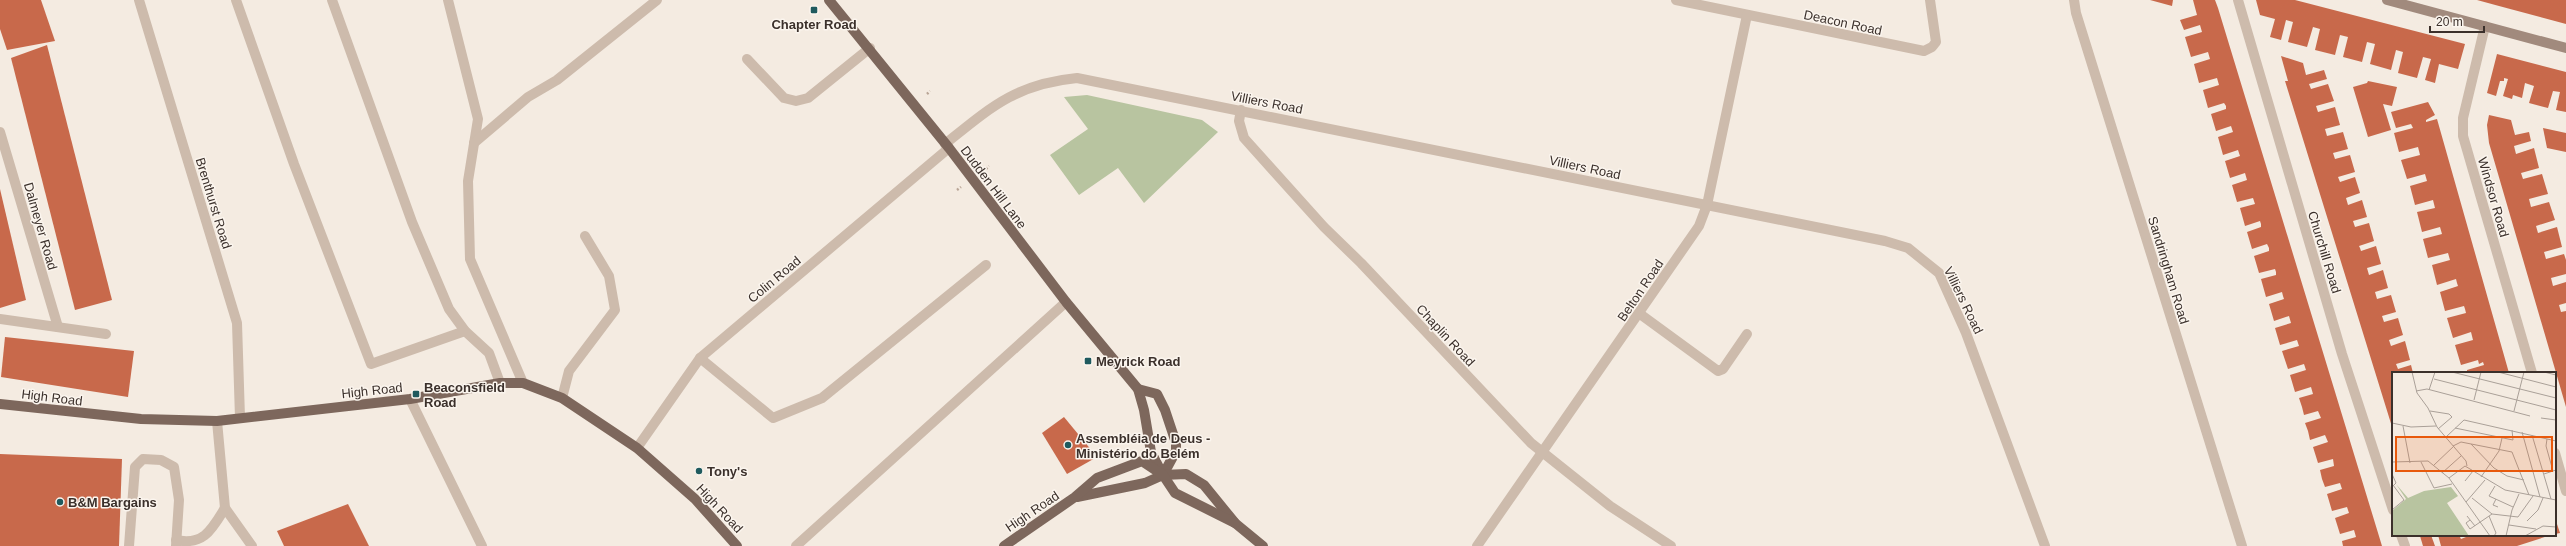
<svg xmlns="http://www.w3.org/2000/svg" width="2566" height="546" font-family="Arial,sans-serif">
	<rect width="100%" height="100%" fill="#f4ebe1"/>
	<!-- green -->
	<path fill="#b8c4a0" d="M1087 95 1202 120 1218 132 1144 203 1118 168 1079 195 1050 155 1088 129 1064 97Z"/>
	<!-- building -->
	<g fill="#c8694b">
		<path d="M0 0H41L55 41 7 50 0 29Z"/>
		<path d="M2150 0H2173L2172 6Z"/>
		<path d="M2193 0H2215L2218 8 2382 546H2343L2342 541 2356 537 2354 530 2340 534 2335 518 2349 513 2347 507 2332 511 2327 494 2342 489 2340 483 2325 487 2322 479 2320 470 2334 466 2333 459 2318 463 2313 447 2328 442 2325 435 2310 440 2308 431 2305 423 2321 418 2318 411 2304 415 2302 407 2299 398 2313 394 2311 387 2295 392 2290 375 2306 370 2304 364 2288 369 2282 351 2299 346 2297 340 2280 345 2275 328 2291 323 2289 316 2274 321 2269 304 2284 299 2283 296 2282 292 2266 297 2261 279 2276 275V272L2275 269 2259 273 2254 256 2269 251V248L2267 244 2252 249 2247 232 2261 227V224L2260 221 2245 226 2240 208 2255 204 2253 198 2237 202 2232 185 2247 180 2245 173 2230 178 2225 161 2240 156 2238 150 2223 155 2218 137 2233 132 2231 126 2216 131 2211 114 2226 109V106L2224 103 2208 108 2203 90 2219 85 2217 78 2199 83 2194 64 2210 59 2208 52 2191 57 2185 37 2202 32 2200 25 2184 30 2180 20 2197 15Z"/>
		<path d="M2256 0H2295L2465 44 2458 69 2439 64 2435 83 2425 80 2431 59 2423 57 2417 78 2398 73 2403 52 2396 50 2391 70 2370 64 2375 44 2367 42 2362 62 2343 57 2348 37 2340 35 2335 55 2315 50 2320 29 2313 27 2307 47 2288 42 2293 22 2286 20 2281 40 2270 37 2275 19 2260 15Z"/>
		<path d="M2477 0H2566V24L2499 6Z"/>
		<path d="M47 45 112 300 75 310 11 58Z"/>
		<path d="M2497 54 2566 72V112L2556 110 2560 92 2553 91 2548 108 2529 103 2534 86 2525 83 2522 98 2513 95 2512 99 2503 96 2508 79 2504 78V81H2500L2496 96 2487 93Z"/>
		<path d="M2281 56 2303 63 2306 75 2324 70 2327 79 2309 84 2311 89 2328 84 2334 101 2316 106 2318 112 2335 107 2340 125 2325 129 2327 136 2343 132 2348 149 2333 153 2335 159 2350 155 2355 172 2338 177 2340 182 2355 177 2360 193 2346 198 2348 205 2362 200 2367 217 2353 221 2355 227 2369 223 2374 241 2359 246 2360 248 2361 251 2376 246 2381 264 2367 268 2369 275 2383 270 2388 288 2375 292 2377 299 2391 295 2396 312 2382 316 2384 322 2398 318 2403 335 2389 340 2391 346 2405 341 2410 360 2396 364 2398 369 2411 365 2413 373H2393V430L2285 81H2288Z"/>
		<path d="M2368 81 2397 87 2392 106 2383 104 2391 130 2368 137 2353 87 2367 83Z"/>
		<path d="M2428 102 2435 115 2426 120V122L2437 119 2509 373H2467V370L2484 365 2483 362 2479 364 2478 360 2461 365 2455 345 2473 340 2471 332 2453 338 2447 318 2466 313 2465 309 2464 306 2445 311 2440 292 2458 286 2457 283 2456 279 2437 285 2432 265 2450 260 2448 253 2428 258 2423 239 2442 234 2440 227 2422 232 2417 212 2435 208 2433 200 2415 205 2410 186 2427 181 2425 174 2407 179 2401 160 2420 155 2418 147 2399 152 2394 133 2413 128 2411 124 2396 128 2391 112Z"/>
		<path d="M2489 115 2511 120 2515 135 2529 132 2531 141 2514 146 2516 154 2534 148 2539 168 2521 173 2523 179 2542 174 2548 194 2529 199 2531 207 2549 202 2555 220 2536 226 2538 233 2557 227 2562 247 2544 252 2546 259 2564 254 2566 260V274L2551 278 2553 286 2566 282V303L2559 305 2561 312 2566 311V407L2489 143 2487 125Z"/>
		<path d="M2543 128 2566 133V152L2547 148Z"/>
		<path d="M0 189 26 300 0 308Z"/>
		<path d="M5 337 134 351 128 397 1 377Z"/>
		<path d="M1064 417 1097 457 1067 474 1042 433Z"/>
		<path d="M0 454 122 459 119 546H0Z"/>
		<path d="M348 504 369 546H284L277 531Z"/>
		<path d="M2555 518 2560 533 2555 534Z"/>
		<path d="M2431 535 2435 546H2423L2420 536Z"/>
		<path d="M2438 535H2459L2461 539 2466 537V535H2551L2517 546H2441Z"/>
	</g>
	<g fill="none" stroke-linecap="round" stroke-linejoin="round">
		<!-- path -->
		<g stroke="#b9a596" stroke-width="2.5" stroke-dasharray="2 2" stroke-linecap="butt">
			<path d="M927 94 930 91"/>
			<path d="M986 169 989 166"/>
			<path d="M957 190 961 187"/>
			<path d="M1188 441 1195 439"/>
		</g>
		<!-- lane -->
		<g stroke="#cdbbac" stroke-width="10">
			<path d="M236 0 294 164 371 364 465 331"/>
			<path d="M332 0 412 222 449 309 465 331 489 353 500 383"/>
			<path d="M448 0 478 119 468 181 470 259 523 383"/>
			<path d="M747 59 784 98 796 101 808 98 870 48"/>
			<path d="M0 132 58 327"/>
			<path d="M474 143 528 97 557 80 657 0"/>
			<path d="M1640 314 1718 371 1723 369 1747 334"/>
			<path d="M0 319 106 334"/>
			<path d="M700 358 773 418 822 398 986 265"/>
			<path d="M562 398 569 371 615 310 609 276 585 236"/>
			<path d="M217 421 225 508 252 546"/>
			<path d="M176 540C204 546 212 529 225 508"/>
			<path d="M129 546 135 467 143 459 161 460 174 467 179 500 176 546"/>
		</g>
		<!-- street -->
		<g stroke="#cdbbac" stroke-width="10">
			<path d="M139 0 237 323 240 418"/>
			<path d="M1676 0 1924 51 1932 47 1936 42 1930 0"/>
			<path d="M2074 0 2076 13 2242 546"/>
			<path d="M2238 0 2342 354 2393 510"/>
			<path d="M2485 26 2463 118V136L2532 373"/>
			<path d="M1241 110 1239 121 1244 138 1324 227 1361 263 1531 443 1610 506 1671 546"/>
			<path d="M945 144C991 107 1016 84 1077 78L1885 241 1908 248 1939 273 1966 333 2045 546"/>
			<path d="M410 399 482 546"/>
			<path d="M637 448 700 358 949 148"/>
			<path d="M2555 453 2566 491"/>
			<path d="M2401 535 2405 546"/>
			<path d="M796 546 1066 302"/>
			<path d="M1477 546 1699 226 1707 205 1747 15"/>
		</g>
		<!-- secondary -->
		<path stroke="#a18a7d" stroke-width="10" d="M2387 0 2566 48"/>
		<!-- primary -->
		<g stroke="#7d675c" stroke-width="10">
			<path d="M829 0 949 148 1066 302 1138 389 1144 410 1151 452 1163 475"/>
			<path d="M1138 389 1157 394 1165 410 1176 443V451L1163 475"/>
			<path d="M0 404 141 419 217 421 410 399 500 383H523L562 398 637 448 695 499 737 546"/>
			<path d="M1077 497 1145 483 1163 475 1186 474 1204 485 1235 523 1263 546"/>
			<path d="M1004 546 1075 497 1097 478 1142 461 1163 475 1175 493 1235 523"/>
		</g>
	</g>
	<!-- markers -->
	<g fill="#1f5a5e" stroke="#fbf5ee" stroke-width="1.5">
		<rect x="810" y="6" width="8" height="8" rx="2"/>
		<rect x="1084" y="357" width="8" height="8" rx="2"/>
		<rect x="412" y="390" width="8" height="8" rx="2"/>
		<circle cx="1068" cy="445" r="4"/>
		<circle cx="699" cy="471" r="4"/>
		<circle cx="60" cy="502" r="4"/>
	</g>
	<g text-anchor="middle" stroke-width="3" stroke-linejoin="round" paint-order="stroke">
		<!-- street labels -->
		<g font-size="13" fill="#3b302b" stroke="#fbf5ee">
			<text transform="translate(1843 22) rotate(12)" y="5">Deacon Road</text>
			<text transform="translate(1267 102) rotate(11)" y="5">Villiers Road</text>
			<text transform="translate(1585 167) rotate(12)" y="5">Villiers Road</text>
			<text transform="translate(994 187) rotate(53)" y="5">Dudden Hill Lane</text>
			<text transform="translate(2494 197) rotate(74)" y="5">Windsor Road</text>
			<text transform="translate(214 203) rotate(73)" y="5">Brenthurst Road</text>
			<text transform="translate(41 226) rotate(74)" y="5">Dalmeyer Road</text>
			<text transform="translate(2325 252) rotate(73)" y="5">Churchill Road</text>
			<text transform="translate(2169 270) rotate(73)" y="5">Sandringham Road</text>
			<text transform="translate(774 279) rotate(-40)" y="5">Colin Road</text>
			<text transform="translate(1640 290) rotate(-56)" y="5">Belton Road</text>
			<text transform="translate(1964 300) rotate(64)" y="5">Villiers Road</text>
			<text transform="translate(1446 335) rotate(47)" y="5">Chaplin Road</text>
			<text transform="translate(372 390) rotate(-6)" y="5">High Road</text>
			<text transform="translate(52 397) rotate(7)" y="5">High Road</text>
			<text transform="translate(720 508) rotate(47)" y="5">High Road</text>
			<text transform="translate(1032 511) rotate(-34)" y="5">High Road</text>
		</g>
		<!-- poi labels -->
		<g font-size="13" font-weight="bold" fill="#3b302b" stroke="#fbf5ee" text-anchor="start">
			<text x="814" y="29" text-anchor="middle">Chapter Road</text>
			<text x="1096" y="366">Meyrick Road</text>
			<text x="424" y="392">Beaconsfield<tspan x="424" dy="15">Road</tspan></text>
			<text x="1076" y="443">Assembléia de Deus -<tspan x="1076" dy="15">Ministério do Belém</tspan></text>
			<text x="707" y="476">Tony's</text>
			<text x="68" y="507">B&amp;M Bargains</text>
		</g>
	</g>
	<!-- overview -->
	<g transform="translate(2392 372)">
		<rect width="164" height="164" fill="#f4ebe1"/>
		<path d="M4 112 16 126 32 119 59 115 66 124 55 131 77 164H0V139L14 127Z" fill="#b8c4a0"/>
		<path fill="none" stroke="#aaa098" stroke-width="1" d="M20 0 25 21 36 36 45 55 74 89 75 94M60 0 164 26M106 0 164 15M152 0 164 3M42 7 164 38M37 18 43 0M24 19 35 17 138 44M82 28 89 0M38 39 57 42 60 45 46 57M122 39 132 0M149 46 164 48M0 51 19 55 44 54M11 54 18 91M63 56 121 68 120 58M130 60 148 125M140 63 159 127M54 65 72 48 164 69M155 67 154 74 161 99M79 72 102 96 115 104 132 108M61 74 69 70 120 80 137 123M0 90 36 89 57 106 73 94 113 118 164 128M29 90 42 116 60 112M42 93 62 74M50 101 69 84M0 102 4 111 1 114M152 102 164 98M89 105 107 79 110 66M57 106 98 164M73 109 81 99M103 114 97 124 121 135M80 126 100 142 126 145 141 124M104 127 101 133 106 135M74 130 93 108M0 138 12 128 1 113M75 144 83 154M97 144 104 161 102 164M78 148 74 151 78 157 100 142M135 149 146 138 151 126M117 153 144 157M114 164 120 138 127 122M133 164 151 154 164 155"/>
		<path fill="#e8590c" fill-opacity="0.15" stroke="#e8590c" stroke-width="2" d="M4 65H160V99H4Z"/>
		<rect width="164" height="164" fill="none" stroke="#3b302b" stroke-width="2"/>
	</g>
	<!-- scale -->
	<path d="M2430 26v6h54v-6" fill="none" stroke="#3b302b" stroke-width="2"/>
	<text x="2436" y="26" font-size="12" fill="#3b302b" stroke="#fbf5ee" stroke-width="3" paint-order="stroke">20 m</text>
</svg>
